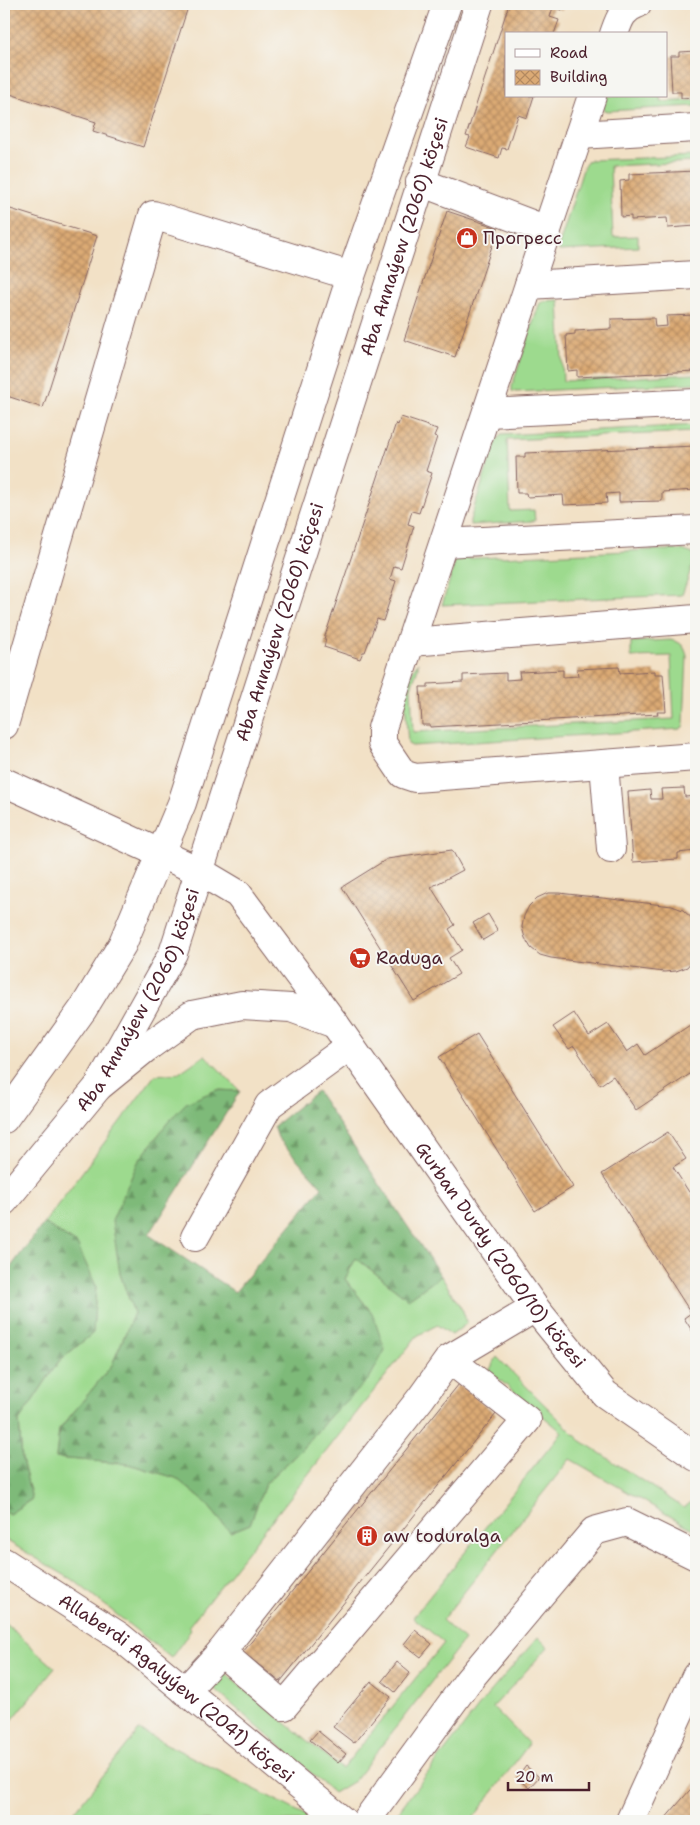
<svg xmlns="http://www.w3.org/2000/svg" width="700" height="1825" font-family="'Shantell Sans',sans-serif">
	<defs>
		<pattern id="forest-firs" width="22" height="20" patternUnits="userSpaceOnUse" patternTransform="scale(1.25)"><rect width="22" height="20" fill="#7eba79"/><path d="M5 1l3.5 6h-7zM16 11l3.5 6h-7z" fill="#699763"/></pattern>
		<pattern id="building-cross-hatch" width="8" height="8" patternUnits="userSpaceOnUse" patternTransform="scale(1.25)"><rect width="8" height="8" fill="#dbaa75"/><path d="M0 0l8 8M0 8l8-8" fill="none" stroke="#b48a60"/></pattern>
	</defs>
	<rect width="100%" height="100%" fill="#f6f6f2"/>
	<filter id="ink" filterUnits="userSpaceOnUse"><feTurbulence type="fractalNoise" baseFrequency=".02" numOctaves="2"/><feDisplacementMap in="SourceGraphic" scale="10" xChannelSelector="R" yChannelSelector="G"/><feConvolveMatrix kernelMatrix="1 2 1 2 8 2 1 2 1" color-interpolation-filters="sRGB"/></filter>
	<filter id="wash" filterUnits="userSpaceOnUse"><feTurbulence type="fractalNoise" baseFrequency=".0096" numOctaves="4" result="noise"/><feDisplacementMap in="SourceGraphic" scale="20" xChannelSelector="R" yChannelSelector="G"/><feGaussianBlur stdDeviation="1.12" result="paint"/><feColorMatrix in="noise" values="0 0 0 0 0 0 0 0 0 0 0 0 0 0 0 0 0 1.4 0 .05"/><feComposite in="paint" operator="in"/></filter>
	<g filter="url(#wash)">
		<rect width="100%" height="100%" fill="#f2e1c6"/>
		<!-- grass -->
		<g fill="#9dda8e" stroke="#747c5c">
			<path d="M607 96H660L661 102 696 100V106L607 111 604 110 603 106Z"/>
			<path d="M696 156V162L610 166 613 237 638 236V247L559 251V245L584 166 589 160Z"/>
			<path d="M559 300 563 381 696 374V383L516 392 512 391V386L539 305 542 301Z"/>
			<path d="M696 425V432L507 440 510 511 534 510 535 521 470 525V520L496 441 501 435Z"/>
			<path d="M650 550H682L696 555 682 595 442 605 456 559Z"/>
			<path d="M670 640C681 642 684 645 687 656L684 723 683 727 680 729 412 746 408 744 404 686 418 662V668L411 687 413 732 674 719 671 656 631 657V642Z"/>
			<path d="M205 1055 240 1091 216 1090 120 1274 134 1313 112 1365 59 1430 56 1458 128 1464 176 1478 205 1502 230 1532 250 1524 265 1484 301 1450 331 1415 372 1313 345 1279 356 1258 408 1299 441 1276 463 1311 467 1323 452 1335 437 1325 417 1336 188 1627 191 1630 171 1658 76 1582 4 1539V1510L9 1514 32 1499 22 1460 19 1421 59 1361 93 1333 96 1286 77 1245 44 1223 155 1075 179 1073Z"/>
			<path d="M497 1357 580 1440 684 1508 696 1498V1531L570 1459 442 1620 464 1640 354 1781 334 1793 213 1688 223 1672 342 1769 444 1643 413 1617 562 1432 489 1371Z"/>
			<path d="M4 1622 55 1668 4 1730Z"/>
			<path d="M538 1637 548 1647 493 1707 529 1744 471 1821H391L486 1697Z"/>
			<path d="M139 1730 315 1820 317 1821H67Z"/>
		</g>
		<!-- forest -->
		<g fill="url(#forest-firs)" stroke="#646c52">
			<path d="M216 1090 240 1091 149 1235 235 1292 322 1187 278 1138 274 1126 317 1091 441 1276 408 1299 356 1258 345 1279 372 1313 385 1350 369 1379 331 1415 301 1450 265 1484 250 1524 230 1532 205 1502 176 1478 128 1464 56 1458 59 1430 112 1365 134 1313 120 1274 112 1221 138 1162 168 1122 186 1103Z"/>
			<path d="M44 1223 77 1244 96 1286 93 1333 59 1361 19 1421 22 1460 32 1499 9 1514 4 1510V1276Z"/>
		</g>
		<g id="blocks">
			<!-- building -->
			<g fill="url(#building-cross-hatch)">
				<path d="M4 4H189L143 147 93 131 96 122 4 92Z"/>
				<path d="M509 4H564L562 10 553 7 550 17 559 20 554 34H506V96H534L527 118 518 115 507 149 502 148 499 158 466 147 470 137 466 136Z"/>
				<path d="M696 51V97L681 98V92H672L670 56H679V52Z"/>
				<path d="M696 171V226L668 228 667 218 631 220V216L621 217 620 181 629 180V174Z"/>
				<path d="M4 207 97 236 43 408 4 395Z"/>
				<path d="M447 211 498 228 455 357 404 340Z"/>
				<path d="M696 315V371L577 377V370L568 371 566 335 575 334V331L611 329V319L654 318 655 327 667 326 666 316Z"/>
				<path d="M401 417 437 429 434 436 437 437 426 471 432 473 419 513 412 511 408 524 414 526 401 568 394 566 390 579 396 581 383 621 377 619 365 652H363L360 659 324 647 326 639H324L396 423 398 425Z"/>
				<path d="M696 446V490L662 492V501L619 502V493L606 494 607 503 564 505 563 495 527 497 526 493H517L516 457H525V453Z"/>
				<path d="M619 667 620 673 655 671V674H663L666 712H657L658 714 430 727V725H422L420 687H428V684L463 682V675L506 673V680L520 679 519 672 563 670V677L578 676 577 669Z"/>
				<path d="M684 788 685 797 696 796V851L678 853V859L633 862 628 792 650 790 651 799H662L661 789Z"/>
				<path d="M452 850 463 870 431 887 455 925 449 929 462 950 449 958 459 974 414 1001 342 887 387 859Z"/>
				<path d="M548 893H559L672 906 683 910 696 922V956L687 967 676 971 664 972 551 958 540 955 531 948 525 938 522 927 524 916 529 906 537 898Z"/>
				<path d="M488 914 498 931 483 940 473 923Z"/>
				<path d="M574 1013 589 1036 608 1024 627 1052 638 1044 645 1055 696 1021V1070L636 1110 613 1076 600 1085 574 1046 569 1049 553 1027Z"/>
				<path d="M477 1034 573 1187 535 1211 439 1057Z"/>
				<path d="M668 1132 686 1159 673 1167 696 1203V1337L684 1318 691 1313 602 1174Z"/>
				<path d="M459 1384 496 1414 280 1682 243 1652Z"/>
				<path d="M415 1630 432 1644 421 1657 404 1644Z"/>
				<path d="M397 1662 410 1673 395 1692 382 1681Z"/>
				<path d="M371 1681 391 1697 354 1743 333 1727Z"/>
				<path d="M318 1731 346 1754 338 1763 310 1740Z"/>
				<path d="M526 1766 539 1777 529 1788 517 1778Z"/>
				<path d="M696 1783V1821H663Z"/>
			</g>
		</g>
	</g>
	<g filter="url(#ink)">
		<use href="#blocks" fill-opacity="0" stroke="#856361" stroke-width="1"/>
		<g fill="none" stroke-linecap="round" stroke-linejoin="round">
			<!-- minor casing -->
			<g stroke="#856361" stroke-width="30">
				<g id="minor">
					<path d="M614 34C619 20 622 9 637 4"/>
					<path d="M579 135 696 128"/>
					<path d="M420 182 547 230 382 728V743L403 774 415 778 696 757"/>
					<path d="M547 230 592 96"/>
					<path d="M529 285 696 275"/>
					<path d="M487 413 696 403"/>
					<path d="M444 543 696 530"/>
					<path d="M411 642 696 619"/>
					<path d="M4 725 153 215 351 276"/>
					<path d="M604 764 611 849"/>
					<path id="s1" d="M4 782 201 872 238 894 335 1024 535 1308 605 1394 696 1457"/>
					<path d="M98 1087 146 1048 192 1015 242 1005 291 1008 335 1024"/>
					<path d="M195 1237 269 1105 350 1046"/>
					<path d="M449 1359 527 1420 284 1706 221 1652 421 1398 449 1359 535 1308"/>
					<path id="s2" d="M4 1562 119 1636 343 1821"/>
					<path d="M185 1691 221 1652"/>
					<path d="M366 1821 468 1681 594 1531 627 1522 696 1556"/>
					<path d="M630 1821 696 1676"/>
				</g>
			</g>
			<!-- major casing -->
			<g stroke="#856361" stroke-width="30">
				<g id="major">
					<path d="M4 1119 83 1009 122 945 182 803 351 276 447 4"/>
					<path id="s3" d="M4 1201 98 1087 173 953 479 4"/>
				</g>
			</g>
			<!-- minor -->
			<use href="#minor" stroke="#fff" stroke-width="28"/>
			<!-- major -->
			<use href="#major" stroke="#fff" stroke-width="28"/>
		</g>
	</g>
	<!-- icons -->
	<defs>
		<g id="shop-disc" transform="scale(1.125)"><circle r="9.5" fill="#c8321e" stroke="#f6f6f2"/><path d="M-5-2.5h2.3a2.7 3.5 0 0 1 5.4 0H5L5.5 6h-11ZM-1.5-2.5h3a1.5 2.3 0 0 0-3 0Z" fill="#fff"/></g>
		<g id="supermarket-disc" transform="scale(1.125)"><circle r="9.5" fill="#c8321e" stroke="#f6f6f2"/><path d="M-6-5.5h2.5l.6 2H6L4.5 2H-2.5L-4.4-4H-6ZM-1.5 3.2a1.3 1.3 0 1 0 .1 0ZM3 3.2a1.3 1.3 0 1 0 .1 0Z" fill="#fff"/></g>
		<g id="building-disc" transform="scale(1.125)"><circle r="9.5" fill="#c8321e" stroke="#f6f6f2"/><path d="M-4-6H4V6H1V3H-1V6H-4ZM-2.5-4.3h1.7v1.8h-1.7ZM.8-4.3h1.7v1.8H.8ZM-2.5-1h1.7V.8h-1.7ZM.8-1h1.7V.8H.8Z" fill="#fff"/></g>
	</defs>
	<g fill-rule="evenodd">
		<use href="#shop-disc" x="467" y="238"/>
		<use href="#supermarket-disc" x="360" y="958"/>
		<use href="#building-disc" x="367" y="1536"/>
	</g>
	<g text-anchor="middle" stroke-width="4" stroke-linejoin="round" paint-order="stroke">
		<!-- street labels -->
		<g font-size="18" fill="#4a1f2b" stroke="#f6f6f2">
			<text dy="6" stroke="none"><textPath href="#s3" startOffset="1054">Aba Annaýew (2060) köçesi</textPath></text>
			<text dy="6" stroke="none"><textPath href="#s3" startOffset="649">Aba Annaýew (2060) köçesi</textPath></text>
			<text dy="6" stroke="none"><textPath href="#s3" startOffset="244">Aba Annaýew (2060) köçesi</textPath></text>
			<text dy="6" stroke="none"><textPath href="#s1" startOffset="706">Gurban Durdy (2060/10) köçesi</textPath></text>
			<text dy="6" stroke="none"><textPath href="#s2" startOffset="214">Allaberdi Agalyýew (2041) köçesi</textPath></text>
		</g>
		<!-- poi labels -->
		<g font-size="18" fill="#4a1f2b" stroke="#f6f6f2" text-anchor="start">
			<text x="483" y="244">Прогресс</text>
			<text x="376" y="964">Raduga</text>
			<text x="383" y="1542">aw toduralga</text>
		</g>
	</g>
	<!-- margin -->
	<rect width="700" height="1825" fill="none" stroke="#f6f6f2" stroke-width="20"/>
	<!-- legend -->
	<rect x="505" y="32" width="162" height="65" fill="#f6f6f2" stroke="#b1a0a2"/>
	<rect x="515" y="49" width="25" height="8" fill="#ffffff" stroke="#b1a0a2"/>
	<text x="550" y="58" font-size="15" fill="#4a1f2b">Road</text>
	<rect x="515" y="70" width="25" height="15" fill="url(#building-cross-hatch)" stroke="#b1a0a2"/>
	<text x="550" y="82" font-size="15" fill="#4a1f2b">Building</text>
	<!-- scale -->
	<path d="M508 1782v8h81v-8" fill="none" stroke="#4a1f2b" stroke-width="2.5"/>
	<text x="515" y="1782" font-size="15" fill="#4a1f2b" stroke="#f6f6f2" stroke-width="4" paint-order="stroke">20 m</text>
</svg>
